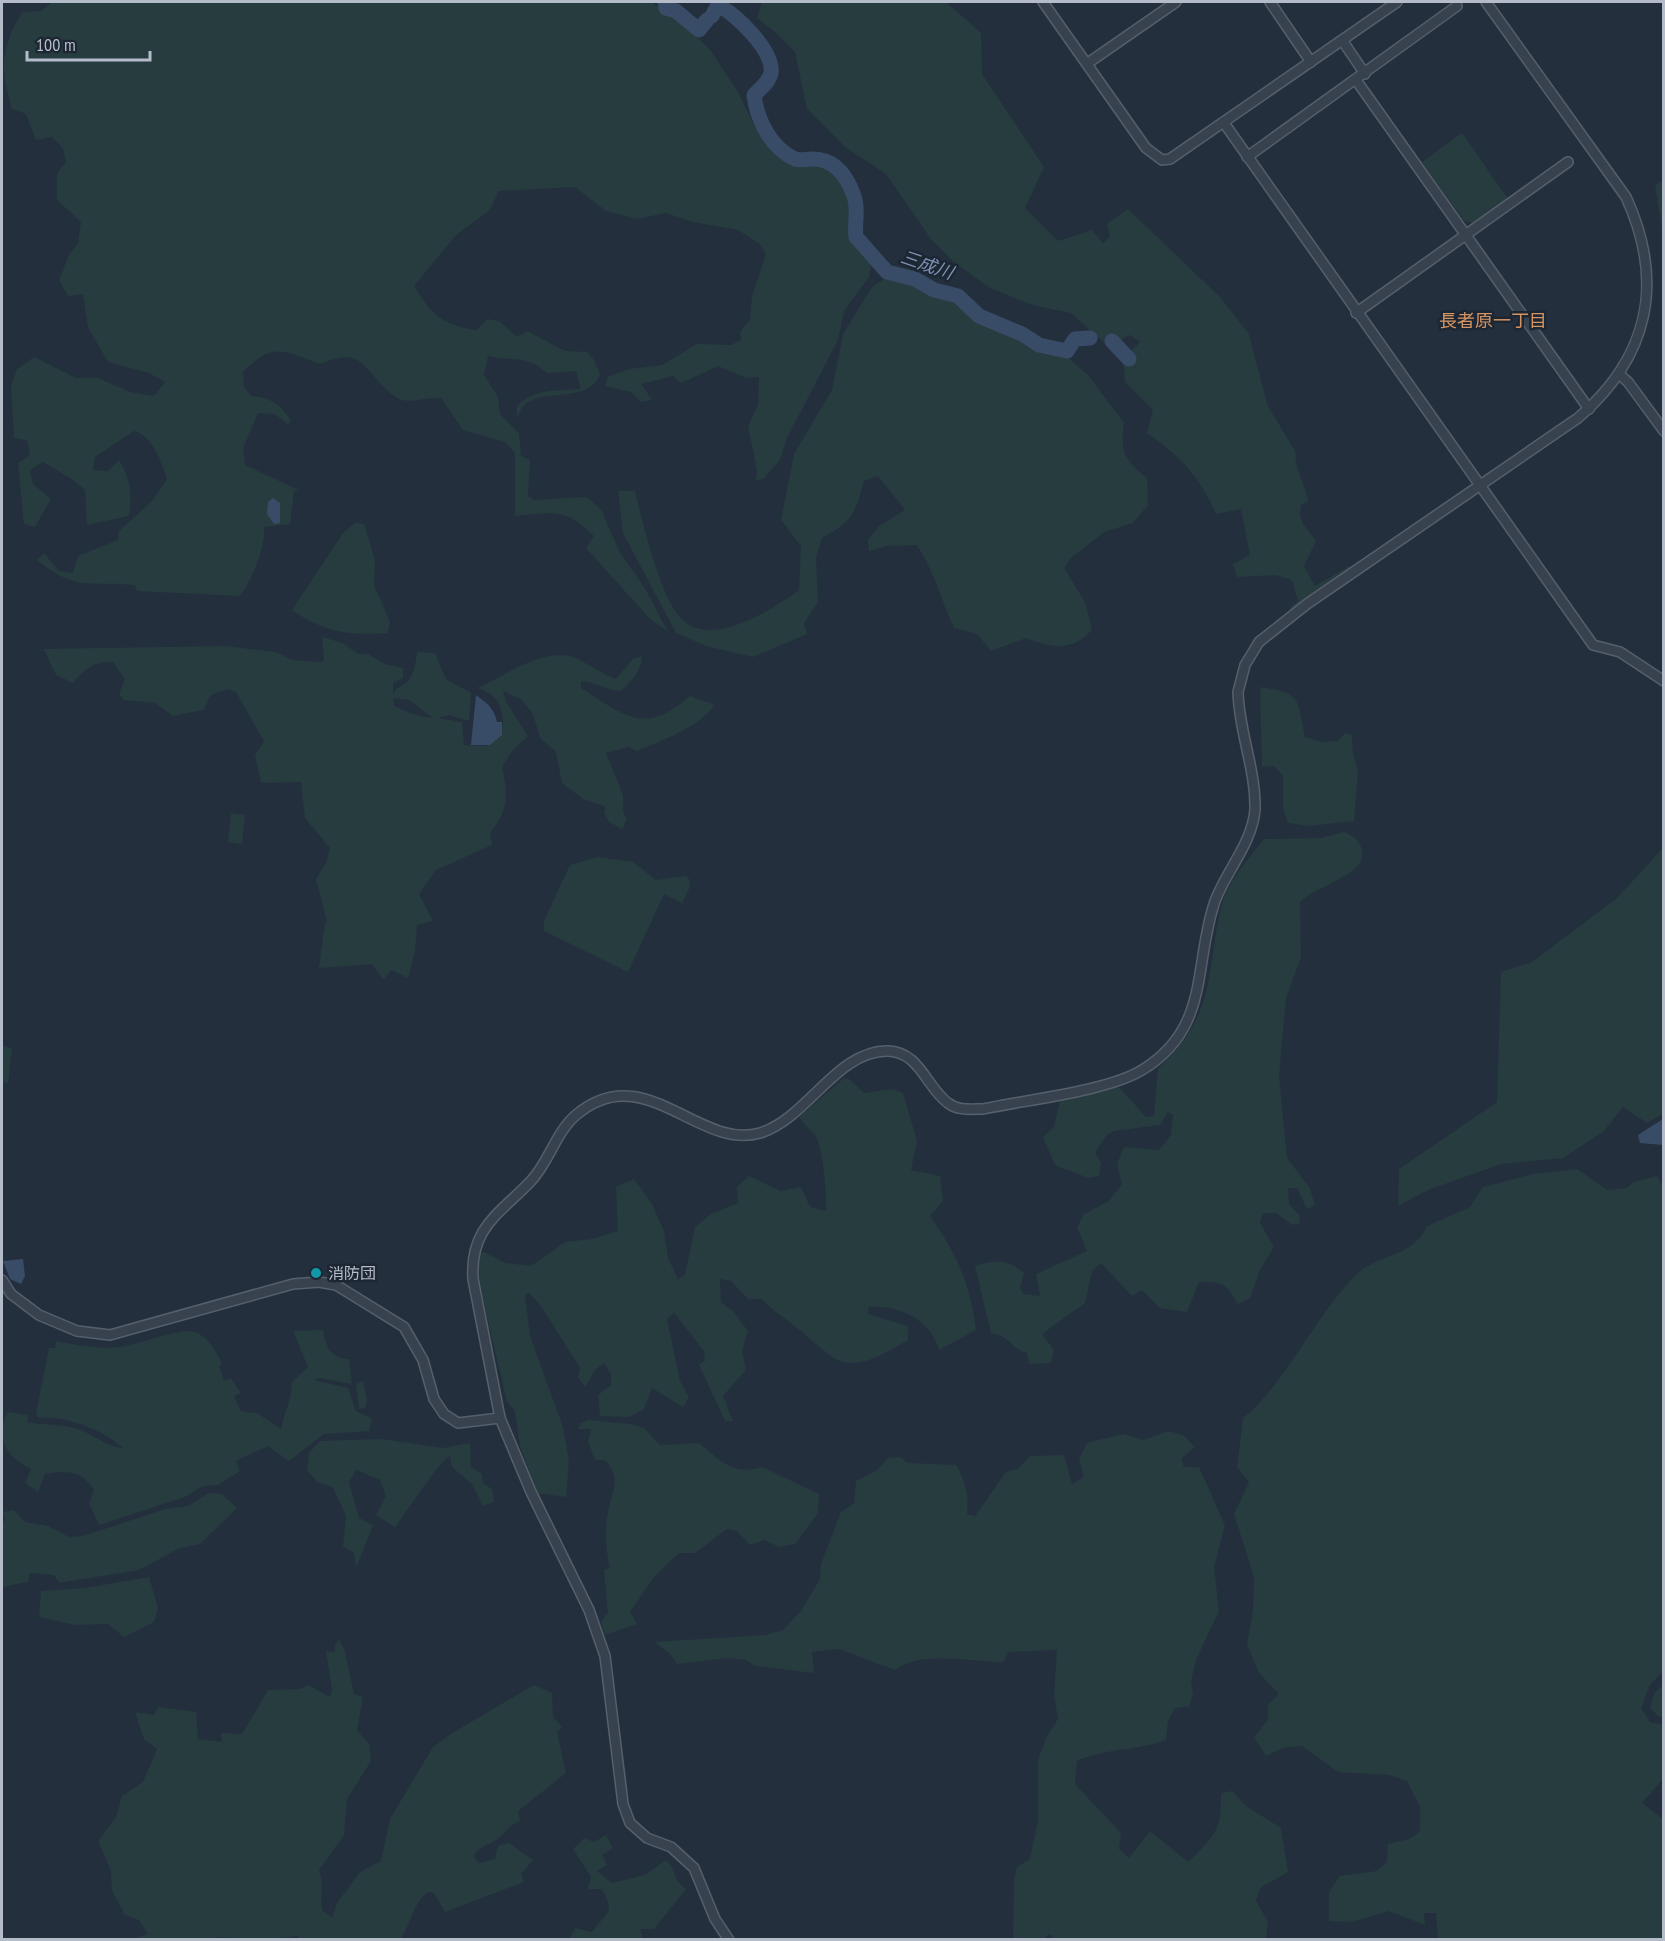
<svg xmlns="http://www.w3.org/2000/svg" width="1665" height="1941" font-family="'PT Sans Narrow','Noto Sans JP',sans-serif">
	<rect width="100%" height="100%" fill="#242f3e"/>
	<!-- green -->
	<g fill="#263c3f" fill-rule="evenodd">
		<path d="M53 2H651L682 22 711 51 738 92 756 129 807 165 831 168 852 199 856 238 872 259 869 277 844 311 838 340 786 440 780 460 763 479 756 480 757 470 748 426 758 405 759 377 746 378 718 366 681 383 673 376 641 384 652 400 641 402 631 392 605 386 608 377 629 369 662 365 697 344 731 345 741 340 740 332 750 319 752 296 766 254 760 244 738 230 693 222 666 213 637 219 606 211 575 187 499 191 489 211 456 235 414 286C432 316 443 325 477 330L487 319 499 321 517 337 527 331 565 351 587 352 594 360 600 374C589 404 544 388 524 405 521 408 519 414 517 417V406C536 388 556 391 581 389L576 371 547 373C525 354 514 362 488 356L484 375 498 397 500 414 519 433 521 456 530 460 528 496 534 500 586 497 601 509 620 553 646 590 668 632 650 619 586 548 594 536C564 507 554 513 515 516V453L505 442 463 430 441 398C427 396 408 406 396 397 363 375 367 343 320 364 284 351 273 341 243 372L244 387 251 396C271 398 279 403 290 419L289 425 275 414 258 413 243 448 245 465 299 490 294 492 290 524 264 527C266 547 252 579 240 596L137 591 135 585C90 581 76 592 37 560L44 553 59 571 73 573 78 556 118 540 119 531 151 502 167 479C162 463 152 435 134 431L95 457 93 470 108 471 119 460C131 479 132 494 129 516L87 525 85 490 72 479 43 462 30 470 33 484 51 499 35 527 24 524 18 463 30 455 27 440 14 438 11 385 17 369 34 357 76 378H98L130 392 154 396 165 382 149 373 108 362 88 327 83 294 68 296 59 280 69 255 78 243 81 222 57 200V173L66 162 63 149 52 137 36 140 26 114 12 109C0 68 0 49 22 12L41 11Z"/>
		<path d="M762 2H946L981 33 982 74 1044 167 1025 208 1058 241 1092 230 1103 243 1110 237 1107 224 1128 209 1220 297 1249 334 1267 404 1296 453C1293 467 1306 484 1308 501L1301 505 1300 515 1303 524 1316 541 1304 566 1315 586 1349 566 1354 568 1290 611V607L1298 601 1292 580 1276 575 1237 577 1233 564 1250 555 1241 509 1216 514C1200 477 1180 456 1147 433L1153 410 1125 382 1123 359 1140 342 1130 335 1108 346 1071 313 1032 305 988 287 953 261 931 239 886 174 845 147 807 109 795 52 775 32 757 18Z"/>
		<path d="M1462 133 1508 199 1475 223 1464 221 1422 162Z"/>
		<path d="M1663 180V285V232L1655 186Z"/>
		<path d="M889 276H909L964 296 1026 346 1065 355 1088 375 1124 423C1120 451 1124 460 1147 478L1148 505 1133 523 1104 532 1071 558 1064 568 1085 602 1092 630C1071 652 1053 648 1026 638L991 651 977 634 954 628C941 600 934 571 917 545L887 546 869 551 868 540 878 527 905 510 878 476 864 481C855 514 853 521 822 538L816 558 818 602 804 623 807 634 753 657 706 646 676 633 623 533 618 491H635C643 523 659 592 679 616 708 652 773 609 799 590L801 546 781 520 794 454 832 390 843 334 872 287Z"/>
		<path d="M355 523 364 524 375 560 374 585 390 622 388 633C349 636 324 632 292 610L343 533Z"/>
		<path d="M322 637 343 643 358 654H368L385 664 403 668V678L393 683V694C397 686 403 687 408 681 414 674 416 661 417 652L435 653 446 679 471 693 469 721 449 715 437 718 462 722 464 745 486 746 501 736C506 713 501 695 477 688 503 677 540 649 570 656 581 659 602 674 616 679L633 659 642 656C642 670 631 682 621 691 605 690 595 682 581 681V688C625 716 645 736 690 696L715 705C696 729 665 739 637 751L628 747 606 753 623 795V812L627 819 622 829 609 822 604 813 606 807 583 799 562 783 556 752 540 738 533 714 521 699 503 691 506 702 528 736 512 751 502 767C508 794 509 811 490 833L492 845 436 870 419 894 433 921 417 925 415 951 408 978 391 970 384 980 372 964 319 968 325 923 327 922 316 879 326 863 330 848 305 818 301 782 261 783 255 755 264 741 236 692 227 689 211 695 203 710 173 716 155 703 124 700 119 694 125 679 113 662C96 660 83 670 73 683L56 675 44 649 225 646 276 652 292 660 321 662 324 659ZM393 698 409 700 433 718 415 715 394 706Z"/>
		<path d="M1260 687C1302 693 1297 699 1305 737L1321 742 1338 741 1345 733 1352 735 1353 754 1358 771 1354 821 1309 826 1288 823 1283 807V776L1274 766 1262 767Z"/>
		<path d="M231 813 245 815 242 844 228 842Z"/>
		<path d="M1344 832C1354 836 1360 840 1362 851 1367 875 1315 886 1300 902L1301 957 1286 998 1279 1076 1287 1158 1309 1187 1315 1205 1307 1209 1297 1188H1288L1289 1204 1299 1215 1300 1223 1292 1225 1276 1213H1263L1260 1223 1274 1247 1260 1270 1250 1298 1238 1304C1225 1283 1224 1282 1199 1282L1187 1312 1160 1308 1142 1290 1132 1296 1101 1263 1092 1271 1085 1303 1042 1334 1054 1350 1051 1363 1029 1364 1027 1353C1011 1349 1012 1337 991 1333L975 1266C995 1260 1007 1258 1024 1273L1020 1288 1024 1294 1040 1296 1036 1274 1087 1251 1077 1227 1084 1214 1109 1201 1122 1184 1117 1164 1124 1147 1159 1150 1171 1135 1173 1115 1168 1112 1160 1125 1114 1131 1106 1136 1095 1152 1101 1163 1099 1176 1088 1178 1055 1165 1043 1137 1054 1127 1060 1100 1118 1086 1146 1117 1154 1116 1158 1069C1172 1055 1186 1040 1195 1022 1214 986 1211 940 1223 901 1231 878 1249 858 1264 839L1321 838Z"/>
		<path d="M1663 848V1114L1647 1123 1623 1107 1604 1131 1563 1158 1501 1164 1428 1190 1398 1206 1399 1169 1497 1102 1501 972 1532 962 1617 898Z"/>
		<path d="M597 857 633 862 656 880 686 876 690 880 689 889 682 903 664 894 628 972 544 931V921L570 865Z"/>
		<path d="M2 1046 12 1048 8 1083 2 1082Z"/>
		<path d="M848 1078 864 1093 893 1089 903 1093 917 1141 911 1170 940 1176 943 1201 930 1216C957 1254 970 1283 976 1330L939 1350C931 1320 900 1305 869 1307L868 1314 908 1326V1340C888 1351 857 1373 834 1358 823 1351 812 1340 802 1332 788 1320 775 1313 762 1299H748L731 1281 720 1279 721 1302 733 1311 748 1331 742 1351 746 1370 723 1396 733 1421H725L699 1365 705 1361 704 1351 674 1313 667 1319 680 1381 689 1397 683 1407 652 1388 644 1409 629 1417 600 1416 598 1395 611 1385V1374L604 1363 595 1370 585 1387 578 1377 580 1368 541 1306 528 1292 525 1296 530 1336 563 1427 569 1461 566 1497 537 1493 520 1446 515 1411 507 1402 473 1256 484 1252 505 1263 531 1266 565 1242 592 1239 618 1231 616 1187 634 1179 652 1204 664 1231 668 1258 678 1279 685 1275 695 1227 711 1214 738 1203 737 1187 749 1176 780 1191 801 1187 810 1207 826 1211C827 1197 823 1146 815 1135 809 1129 804 1124 799 1117L843 1079Z"/>
		<path d="M1577 1169 1607 1190 1627 1188 1633 1182 1657 1176 1662 1184 1664 1670 1650 1685 1641 1708 1650 1722 1663 1725V1779L1642 1803 1663 1819V1939H1438L1436 1913H1424L1425 1925 1389 1911 1352 1922 1329 1921V1892L1340 1876 1377 1871 1387 1862 1388 1844 1409 1839 1420 1831V1807L1407 1781 1389 1775 1338 1772 1302 1746 1283 1748 1266 1756 1254 1737 1268 1720V1705L1279 1694 1259 1673 1247 1645 1253 1610 1254 1577 1234 1514 1249 1482 1237 1467 1243 1418C1290 1379 1313 1317 1357 1274 1378 1254 1414 1257 1427 1226L1470 1207 1483 1187 1534 1174Z"/>
		<path d="M323 1330C326 1347 330 1358 349 1359L352 1384 319 1378 314 1380 348 1388 356 1411 372 1419 369 1431 324 1434 289 1461 268 1446 236 1461 240 1471 218 1485 203 1486 185 1497 99 1525 89 1503 94 1490C82 1470 66 1470 45 1474L38 1492 25 1483 31 1469C13 1460 0 1448 2 1425 4 1420 6 1417 7 1412L28 1415 27 1422C41 1425 56 1424 70 1427 90 1430 104 1447 123 1448 102 1429 66 1416 39 1418L36 1414 49 1348H55L56 1341C80 1346 102 1350 126 1346 144 1343 178 1328 195 1332 208 1336 216 1352 222 1363L219 1366 224 1381 231 1378 241 1393 234 1396 241 1411 257 1413 281 1429C284 1413 292 1399 292 1382L308 1367 293 1331Z"/>
		<path d="M363 1381 367 1400 365 1408 359 1409 356 1384Z"/>
		<path d="M588 1420 630 1424 644 1428 660 1445 699 1443C720 1460 733 1476 762 1467L819 1494 818 1513 795 1544 779 1547 764 1540 750 1545 737 1531 727 1529 695 1553H679L654 1577 630 1612 637 1624 605 1635 601 1622 608 1613 604 1570 610 1568C606 1550 604 1531 608 1512 612 1492 622 1477 605 1460H595L588 1442 591 1429H578L581 1423Z"/>
		<path d="M1168 1431 1183 1435 1195 1447 1181 1459 1184 1467H1199L1225 1525 1214 1567 1219 1611 1196 1660 1191 1681 1193 1695 1189 1706 1175 1708 1168 1721 1166 1740C1137 1751 1105 1748 1077 1761L1075 1784 1121 1833 1119 1849 1129 1858 1150 1831 1188 1862C1214 1836 1222 1831 1221 1793L1232 1791 1246 1806 1281 1828 1288 1872 1260 1888 1256 1901 1268 1922 1266 1939 1056 1940 1049 1934 1044 1939H1013L1014 1882 1017 1867 1030 1859 1038 1821V1760L1047 1736 1058 1719 1054 1695 1057 1650 1008 1652 1003 1662C974 1662 918 1650 895 1670L839 1649 812 1652 814 1673 755 1666 746 1660 728 1658 677 1664 671 1655 655 1642 765 1635 783 1630 801 1611 820 1579 821 1564 841 1512 854 1503 856 1481 876 1471 888 1458 900 1457 908 1463 956 1465C966 1482 969 1495 967 1514L975 1516 1006 1472 1018 1469 1030 1456 1064 1455 1072 1484 1084 1477 1079 1459 1087 1443 1123 1434 1144 1440Z"/>
		<path d="M381 1439 443 1448 470 1443 471 1467 482 1474 483 1483 492 1489 494 1502 483 1506 472 1484 452 1467 450 1456C440 1460 405 1514 395 1527L376 1515 386 1496 380 1480 356 1470 349 1482 359 1518 373 1525 356 1568 354 1553 343 1547 346 1516 333 1487 317 1482 307 1470 309 1453 320 1441Z"/>
		<path d="M209 1493 222 1494 237 1508 200 1544 180 1548 139 1570 59 1583 54 1575 30 1573 28 1582 2 1587V1523L5 1520 3 1512 14 1510 25 1522 48 1526 69 1537 83 1536 165 1509 188 1506Z"/>
		<path d="M149 1577 158 1608 154 1622 124 1637 108 1624 75 1625 39 1617 41 1591 85 1588Z"/>
		<path d="M339 1639 345 1652 354 1694 363 1697 357 1730 369 1744 371 1761 347 1799 344 1835 319 1870C324 1884 320 1895 322 1910L332 1918 337 1903 360 1872 381 1861 390 1819 433 1747 454 1732 534 1685 552 1693 553 1717 562 1727 557 1732 566 1773 518 1811 520 1821C506 1828 510 1828 501 1836 491 1846 481 1844 473 1856L479 1863 495 1859 498 1846 509 1843 533 1860 521 1874 524 1882 445 1912 434 1893 428 1892C413 1903 411 1925 400 1939L301 1940 297 1936C269 1940 242 1938 216 1937L213 1940 133 1939 148 1934 139 1920 125 1915 112 1891 111 1871 98 1841 116 1817 122 1796 143 1782 157 1749 144 1739 135 1712 154 1715 158 1707 196 1712 198 1739 222 1742 221 1733 242 1734 268 1690 300 1689 308 1685 330 1697 332 1690 326 1651 335 1652V1645Z"/>
		<path d="M1663 1685V1717L1658 1716 1650 1708 1655 1692Z"/>
		<path d="M606 1835 613 1848 602 1855 607 1865 597 1871 612 1883 645 1875 666 1860C677 1869 672 1880 686 1889L654 1929H640L643 1939H569L575 1928 592 1932 609 1911 608 1901 602 1889H588L591 1877 573 1849 584 1838 594 1842Z"/>
	</g>
	<!-- water -->
	<g fill="#394c67">
		<path d="M273 498 280 503V523L274 524 267 514 268 502Z"/>
		<path d="M476 695C487 703 494 708 497 722H502V735L490 745H471Z"/>
		<path d="M1663 1119V1145L1640 1143 1638 1135Z"/>
		<path d="M23 1259 25 1276 21 1284 10 1279 3 1261Z"/>
	</g>
	<g fill="none" stroke-linecap="round" stroke-linejoin="round">
		<!-- river -->
		<g stroke="#394c67" stroke-width="15">
			<path d="M665 2 666 8 676 11 699 30 707 20"/>
			<path d="M712 16 718 5C736 15 774 50 771 73 769 82 760 89 754 95 757 120 771 148 795 159 800 161 807 159 813 159 835 159 847 176 854 196 859 210 854 223 856 237L887 272 915 279 934 290 958 296 979 316 1022 334 1039 345 1067 351 1075 339 1090 338"/>
			<path d="M1112 341 1129 359"/>
		</g>
		<!-- minor casing -->
		<g stroke="#565f6c" stroke-width="12">
			<g id="minor">
				<path d="M1043 2 1146 148 1162 160 1170 159 1397 2"/>
				<path d="M1270 2 1311 62"/>
				<path d="M1342 40 1365 74"/>
				<path d="M1088 63 1176 2"/>
				<path d="M1356 80 1589 409"/>
				<path d="M1224 123 1593 645 1620 652 1664 681"/>
				<path d="M1247 157 1457 6"/>
				<path d="M1356 313 1568 162"/>
				<path d="M1619 374 1628 382 1664 431"/>
				<path d="M2 1280 11 1294 39 1315 77 1331 110 1335 293 1284 319 1282 336 1285 404 1327 423 1360 434 1399 444 1414 458 1423 500 1418"/>
				<path d="M729 1940 715 1919 694 1868 671 1847 647 1838 630 1823 623 1804 605 1656 589 1610 531 1492 500 1418 473 1279C470 1228 498 1215 530 1182 549 1163 555 1133 576 1115 644 1057 699 1151 760 1133 807 1119 837 1050 888 1051 920 1052 926 1087 948 1103 958 1111 971 1109 983 1109 1025 1100 1108 1091 1142 1070 1211 1028 1193 965 1215 901 1226 871 1253 842 1255 809 1256 770 1239 732 1238 692L1245 665 1259 642 1307 604 1578 418C1649 357 1665 282 1626 197L1486 2"/>
			</g>
		</g>
		<!-- minor -->
		<use href="#minor" stroke="#38414e" stroke-width="9"/>
	</g>
	<!-- markers -->
	<circle fill="#0f9aa8" stroke="#1d2633" stroke-width="2" cx="316" cy="1273" r="6"/>
	<g text-anchor="middle" stroke-width="5" stroke-linejoin="round" paint-order="stroke">
		<!-- poi labels -->
		<g font-size="16" fill="#b4bcc9" stroke="#1d2633" text-anchor="start">
			<text x="328" y="1279">消防団</text>
		</g>
		<!-- water labels -->
		<g font-size="18" font-style="italic" fill="#7c92b1" stroke="#1d2633">
			<text transform="translate(927 265) rotate(19)" y="6">三成川</text>
		</g>
		<!-- neighbourhood labels -->
		<g font-size="18" fill="#d59563" stroke="#1d2633">
			<text x="1493" y="327">長者原一丁目</text>
		</g>
	</g>
	<!-- border -->
	<rect width="1665" height="1941" fill="none" stroke="#b4bcc9" stroke-width="6"/>
	<!-- scale -->
	<path d="M27 51v9h123v-9" fill="none" stroke="#b4bcc9" stroke-width="3"/>
	<text x="36" y="51" font-size="18" fill="#b4bcc9" stroke="#1d2633" stroke-width="4.5" paint-order="stroke">100 m</text>
</svg>
